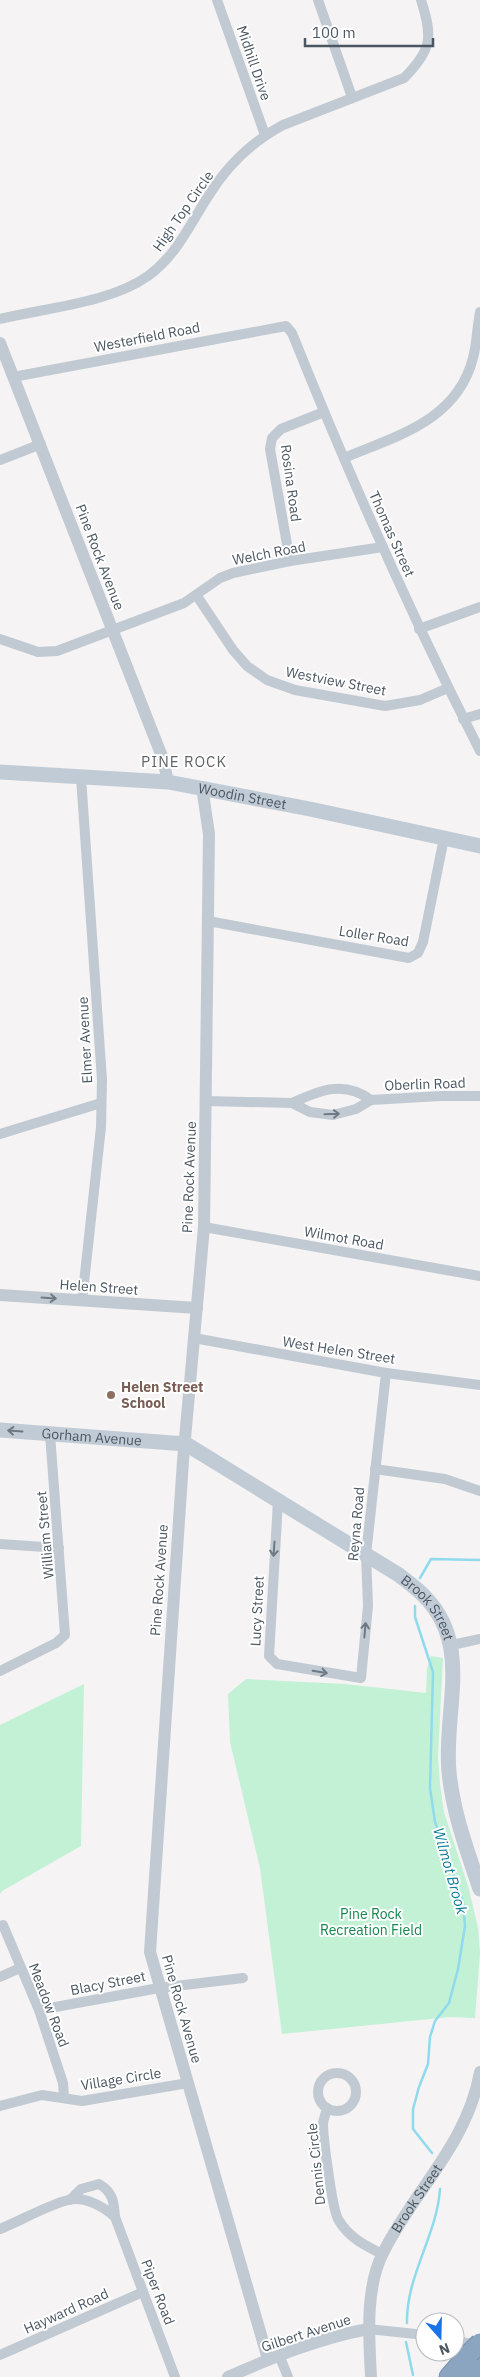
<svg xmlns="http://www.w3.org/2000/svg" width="480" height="2377" font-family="'IBM Plex Sans',sans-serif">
	<rect width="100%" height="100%" fill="#f5f3f3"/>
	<!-- green -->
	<g fill="#c3f1d5">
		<path d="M431 1656 443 1658 438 1756 440 1784 444 1812 469 1889 478 1928 480 1953 475 2018 450 2017 282 2034 260 1868 230 1742 228 1694 246 1679 345 1684 426 1693 427 1669Z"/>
		<path d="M84 1684 81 1846 2 1891 0 1894V1725Z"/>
	</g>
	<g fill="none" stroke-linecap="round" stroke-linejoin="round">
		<!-- stream -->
		<g stroke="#90daee" stroke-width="2.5">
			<path d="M420 1578 431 1559 480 1560"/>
			<path d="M415 1606V1617L433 1672 430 1788 435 1822 463 1902 465 1926 458 1969 449 2003 435 2021 430 2037 428 2064 419 2087 413 2109V2129L432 2153"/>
			<path d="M407 2323C406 2276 437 2235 440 2189"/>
			<path d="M406 2342 413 2375"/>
		</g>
		<!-- motorway casing -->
		<g stroke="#7690ad" stroke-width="21">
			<g id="motorway">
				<path d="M449 2377 470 2353"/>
				<path d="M468 2377 480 2363"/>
			</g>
		</g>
		<!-- minor -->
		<g stroke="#c1cad2" stroke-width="10">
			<path d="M217 0 265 135"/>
			<path d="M318 0 352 97"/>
			<path d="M0 319C45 308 110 303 148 276 177 255 190 224 209 195 227 166 253 141 283 125L404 78C432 50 433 37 421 0"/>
			<path d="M13 377 286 326 292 333C349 475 411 615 480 751"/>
			<path d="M344 458C396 436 457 421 473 358 477 343 477 327 480 312"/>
			<path d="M0 460 41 444"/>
			<path d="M290 561 270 449 272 438 281 429 324 412"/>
			<path d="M197 596 233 650 247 666 267 680 295 690 385 706 420 700 448 688"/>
			<path d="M419 629 480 607"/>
			<path d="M0 639 38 652 57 651 184 603 220 578 233 573 290 561 383 547"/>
			<path d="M463 719 480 714"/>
			<path d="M81 777 102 1080 101 1127 82 1301"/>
			<path d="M208 921 409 958 418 953 423 942 444 838"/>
			<path d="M206 1101 292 1103 310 1112 333 1115 356 1109 371 1100 441 1096H480"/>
			<path d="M292 1103C320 1090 344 1080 371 1100"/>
			<path d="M0 1134 101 1103"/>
			<path d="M204 1227 480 1276"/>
			<path d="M194 1338 386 1373 480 1385"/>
			<path d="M375 1469 445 1479 480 1491"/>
			<path d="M278 1501 269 1656 277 1664 361 1678 368 1606 366 1555 386 1373"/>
			<path d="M0 1544 59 1548"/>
			<path d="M452 1645 480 1639"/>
			<path d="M0 1671 56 1643 65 1635 50 1434"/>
			<path d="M3 1925 39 2010 63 2083 64 2097"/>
			<path d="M0 1977 20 1968"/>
			<path d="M39 2010 159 1988 243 1978"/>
			<circle cx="337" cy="2092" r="19"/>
			<path d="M0 2106 42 2095 82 2101 188 2083"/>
			<path d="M327 2108C326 2113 324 2118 323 2123 323 2137 332 2208 338 2219 348 2237 364 2245 382 2254"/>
			<path d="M70 2200 81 2189 99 2184C113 2192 114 2202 115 2217"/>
			<path d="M0 2229C20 2221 48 2205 68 2200 84 2196 103 2206 115 2217L175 2377"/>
			<path d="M368 2329 425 2335"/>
			<path d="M455 2341 479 2345"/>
			<path d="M0 2355 143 2292"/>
			<path d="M279 2355 288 2377"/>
		</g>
		<!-- tertiary -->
		<g stroke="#c1cad2" stroke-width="12">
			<path d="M0 343 163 759 168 782"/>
			<path d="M202 787 209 834 204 1227 183 1461 150 1952 268 2359"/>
			<path d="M0 1295 197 1308"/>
			<path d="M228 2377C273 2357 320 2338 368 2329"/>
			<path id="s1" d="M371 2377C369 2338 365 2288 383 2253 414 2190 467 2145 480 2072"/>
		</g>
		<!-- secondary -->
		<g stroke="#c1cbd6" stroke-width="15">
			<path id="s2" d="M0 772 168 782 310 809 480 846"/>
			<path id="s3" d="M0 1430 186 1444 399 1575C408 1582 418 1589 425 1597 473 1646 443 1712 449 1772 453 1813 467 1850 480 1889"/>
		</g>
		<!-- motorway -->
		<use href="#motorway" stroke="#8ba5c1" stroke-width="19"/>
		<!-- motorway-bridge casing -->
		<g stroke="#7690ad" stroke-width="21" stroke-linecap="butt">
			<path id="motorway-bridge" d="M470 2353 480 2343"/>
		</g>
		<!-- motorway-bridge -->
		<use href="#motorway-bridge" stroke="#8ba5c1" stroke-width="19"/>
	</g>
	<!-- one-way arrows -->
	<defs><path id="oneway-shaft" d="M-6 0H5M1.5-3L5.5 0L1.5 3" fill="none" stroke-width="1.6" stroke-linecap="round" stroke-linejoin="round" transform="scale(1.25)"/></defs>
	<g stroke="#6e7983">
		<use href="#oneway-shaft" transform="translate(332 1114) rotate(-2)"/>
		<use href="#oneway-shaft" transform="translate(49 1298) rotate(4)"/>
		<use href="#oneway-shaft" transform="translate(274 1549) rotate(94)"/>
		<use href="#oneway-shaft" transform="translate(365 1630) rotate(-85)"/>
		<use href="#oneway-shaft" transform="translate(320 1672) rotate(10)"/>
	</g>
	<use stroke="#6e7984" href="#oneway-shaft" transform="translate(15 1431) rotate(-176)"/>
	<!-- markers -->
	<circle fill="#8d6e63" stroke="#fff" stroke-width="2" cx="111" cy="1395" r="5"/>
	<g text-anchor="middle" stroke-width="4" stroke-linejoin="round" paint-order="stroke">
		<!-- street labels -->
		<g font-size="14" fill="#4a5661" stroke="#fff">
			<text transform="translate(254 63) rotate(71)" y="5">Midhill Drive</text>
			<text transform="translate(183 211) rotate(-55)" y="5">High Top Circle</text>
			<text transform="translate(147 337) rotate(-11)" y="5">Westerfield Road</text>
			<text transform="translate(291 483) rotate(82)" y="5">Rosina Road</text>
			<text transform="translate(392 534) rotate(66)" y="5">Thomas Street</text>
			<text transform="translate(269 553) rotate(-11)" y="5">Welch Road</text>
			<text transform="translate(100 557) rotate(69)" y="5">Pine Rock Avenue</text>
			<text transform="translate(336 681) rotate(11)" y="5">Westview Street</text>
			<text dy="5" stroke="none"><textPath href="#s2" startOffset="244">Woodin Street</textPath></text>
			<text transform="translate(374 936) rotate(9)" y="5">Loller Road</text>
			<text transform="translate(85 1040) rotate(-93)" y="5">Elmer Avenue</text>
			<text transform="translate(425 1084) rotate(-2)" y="5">Oberlin Road</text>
			<text transform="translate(189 1177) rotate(-88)" y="5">Pine Rock Avenue</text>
			<text transform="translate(344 1238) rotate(10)" y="5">Wilmot Road</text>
			<text transform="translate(99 1287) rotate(4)" y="5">Helen Street</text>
			<text transform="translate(339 1350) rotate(9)" y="5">West Helen Street</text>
			<text dy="5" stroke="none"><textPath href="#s3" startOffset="92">Gorham Avenue</textPath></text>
			<text transform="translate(356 1524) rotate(-85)" y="5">Reyna Road</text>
			<text transform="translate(45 1535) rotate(-95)" y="5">William Street</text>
			<text transform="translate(159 1580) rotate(-86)" y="5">Pine Rock Avenue</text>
			<text dy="5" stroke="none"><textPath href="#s3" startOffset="481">Brook Street</textPath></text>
			<text transform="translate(257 1611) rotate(-87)" y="5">Lucy Street</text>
			<text transform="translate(108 1983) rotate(-11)" y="5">Blacy Street</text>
			<text transform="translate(49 2005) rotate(69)" y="5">Meadow Road</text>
			<text transform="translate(182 2009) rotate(74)" y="5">Pine Rock Avenue</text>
			<text transform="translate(121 2079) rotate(-9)" y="5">Village Circle</text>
			<text transform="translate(316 2164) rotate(-96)" y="5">Dennis Circle</text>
			<text dy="5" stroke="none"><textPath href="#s1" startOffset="190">Brook Street</textPath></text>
			<text transform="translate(158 2292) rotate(69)" y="5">Piper Road</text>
			<text transform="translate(66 2311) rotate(-24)" y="5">Hayward Road</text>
			<text transform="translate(306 2333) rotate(-18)" y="5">Gilbert Avenue</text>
		</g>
		<!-- education labels -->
		<g font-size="14" font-weight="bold" fill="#785e54" stroke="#fff" text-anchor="start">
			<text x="121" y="1392">Helen Street<tspan x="121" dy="16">School</tspan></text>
		</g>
		<!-- park labels -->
		<g font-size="14" fill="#17864f" stroke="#fff">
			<text x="371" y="1919">Pine Rock<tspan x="371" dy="16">Recreation Field</tspan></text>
		</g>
		<!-- neighbourhood labels -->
		<g font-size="15" letter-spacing="1" fill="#5f6368" stroke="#fff">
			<text x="184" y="767">PINE ROCK</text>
		</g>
		<!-- water labels -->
		<g font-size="15" font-style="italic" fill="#0c7c9b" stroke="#fff">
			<text transform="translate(450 1871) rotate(74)" y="5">Wilmot Brook</text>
		</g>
	</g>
	<!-- north arrow -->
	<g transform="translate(440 2337) rotate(160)"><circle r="24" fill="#ffffff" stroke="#b7bbc0"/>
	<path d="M0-4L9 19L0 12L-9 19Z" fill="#1a73e8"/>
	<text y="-8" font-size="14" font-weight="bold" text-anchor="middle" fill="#4a5661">N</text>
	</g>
	<!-- scale -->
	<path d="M305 38v8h128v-8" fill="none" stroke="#4a5661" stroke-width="2.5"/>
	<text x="312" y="38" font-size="15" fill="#4a5661" stroke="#ffffff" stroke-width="4" paint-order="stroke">100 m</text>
</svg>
